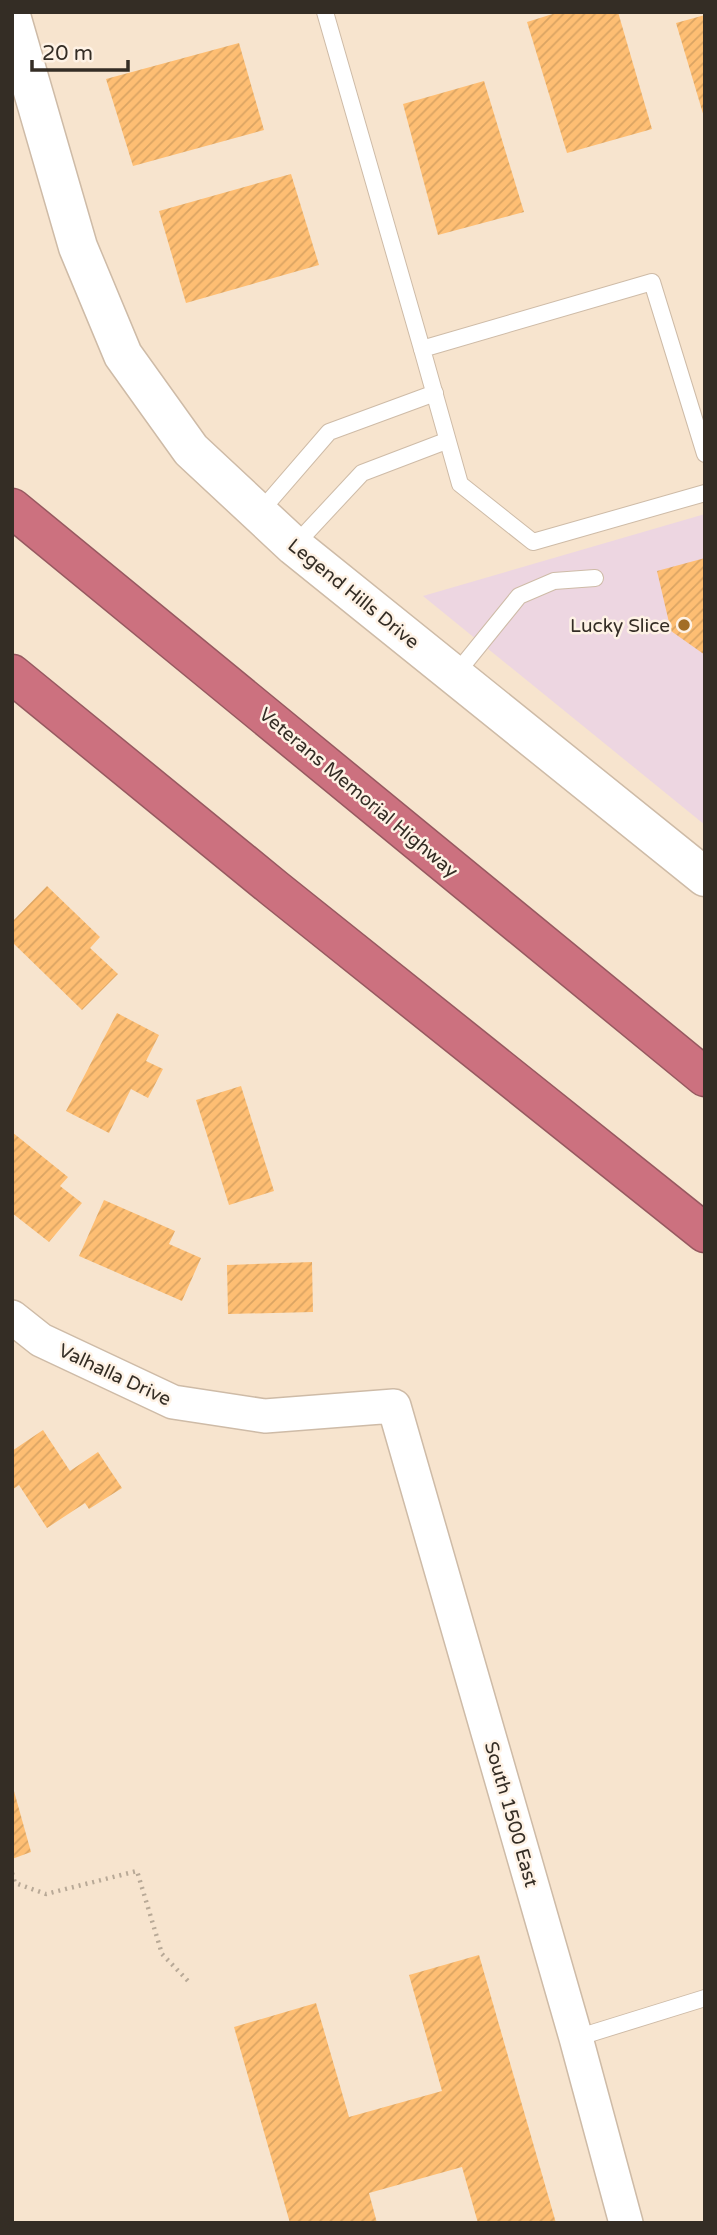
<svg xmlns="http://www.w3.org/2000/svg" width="717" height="2235" font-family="'Varela Round',sans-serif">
	<defs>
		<pattern id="building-hatch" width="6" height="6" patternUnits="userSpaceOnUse" patternTransform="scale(1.75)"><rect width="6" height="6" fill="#febe73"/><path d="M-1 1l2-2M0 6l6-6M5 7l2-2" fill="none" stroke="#daa463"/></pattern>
	</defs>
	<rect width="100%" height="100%" fill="#f7e4ce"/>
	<!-- commercial -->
	<path fill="#edd6e1" d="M705 514V825L423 596Z"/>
	<!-- building -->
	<g fill="url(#building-hatch)">
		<path d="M559 12H618L652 129 567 153 527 22Z"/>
		<path d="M705 15V117H704L676 23Z"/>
		<path d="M239 43 264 130 133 166 106 79Z"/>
		<path d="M484 81 524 212 438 235 403 104Z"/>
		<path d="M291 174 319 265 186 303 159 211Z"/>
		<path d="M705 558V655L671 631 657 571Z"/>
		<path d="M47 886 100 937 90 948 118 974 82 1010 12 942V922Z"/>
		<path d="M117 1013 159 1035 146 1061 163 1069 148 1098 131 1089 109 1133 66 1111Z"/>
		<path d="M241 1086 274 1191 229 1205 196 1100Z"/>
		<path d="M12 1132 68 1177 60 1186 82 1203 49 1242 12 1213Z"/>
		<path d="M104 1200 175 1231 169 1244 201 1258 182 1301 79 1256Z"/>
		<path d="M312 1262 313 1312 228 1314 227 1265Z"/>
		<path d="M43 1430 70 1471 98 1452 122 1488 89 1509 85 1503 47 1528 19 1485 12 1490V1451Z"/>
		<path d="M12 1784 31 1852 12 1859Z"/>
		<path d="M479 1955 556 2223H478L462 2167 369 2193 377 2223H290L234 2027 316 2003 349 2117 442 2091 409 1975Z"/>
	</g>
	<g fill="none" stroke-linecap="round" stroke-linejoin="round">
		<!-- service casing -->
		<g stroke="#cebba7" stroke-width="18">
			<g id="service">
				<path d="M325 12 422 349"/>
				<path d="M705 454 652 282 422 349 460 484 533 542 705 493"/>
				<path d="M259 513 329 432 435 393"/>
				<path d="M294 546 362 473 446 441"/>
				<path d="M455 675 519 596 554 581 595 578"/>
				<path d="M576 2038 705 1998"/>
			</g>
		</g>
		<!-- minor casing -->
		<g stroke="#cebba7" stroke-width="36">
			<path id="minor" d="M12 1317 41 1340 173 1402 265 1416 394 1406 576 2038 626 2223"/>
		</g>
		<!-- tertiary casing -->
		<g stroke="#cebba7" stroke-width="41">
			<path id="tertiary" d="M12 19 78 247 123 355 191 450 294 546 705 877"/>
		</g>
		<!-- motorway casing -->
		<g stroke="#975960" stroke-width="41">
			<g id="motorway">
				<path d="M12 508 705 1077"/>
				<path d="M12 674 275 889 705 1233"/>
			</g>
		</g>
		<!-- path -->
		<path stroke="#b8a997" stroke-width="4.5" stroke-dasharray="2 5" stroke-linecap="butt" d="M12 1873 15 1883 46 1894 137 1871 162 1954 189 1982"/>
		<!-- service -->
		<use href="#service" stroke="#fff" stroke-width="16"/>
		<!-- minor -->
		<use href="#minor" stroke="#fff" stroke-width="33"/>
		<!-- tertiary -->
		<use href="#tertiary" stroke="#fff" stroke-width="38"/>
		<!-- motorway -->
		<use href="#motorway" stroke="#cc717f" stroke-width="38"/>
	</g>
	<!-- markers -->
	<circle fill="#a26d26" stroke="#fef2e5" stroke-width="2.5" cx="684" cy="625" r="7"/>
	<g text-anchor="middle" stroke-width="5" stroke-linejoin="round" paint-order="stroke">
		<!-- street labels -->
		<g font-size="19" fill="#342d25" stroke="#fef2e5">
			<text transform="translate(354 593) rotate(39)" y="7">Legend Hills Drive</text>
			<text transform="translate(359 792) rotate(40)" y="7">Veterans Memorial Highway</text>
			<text transform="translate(115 1374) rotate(25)" y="7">Valhalla Drive</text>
			<text transform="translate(512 1814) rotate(74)" y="7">South 1500 East</text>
		</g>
		<!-- poi labels -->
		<g font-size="19" fill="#342d25" stroke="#fef2e5" text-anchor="end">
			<text x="670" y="632">Lucky Slice</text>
		</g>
	</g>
	<!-- border -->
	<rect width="717" height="2235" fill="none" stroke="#342d25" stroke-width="28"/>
	<!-- scale -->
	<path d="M32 60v10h96v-10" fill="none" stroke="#342d25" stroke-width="3.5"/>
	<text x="42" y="60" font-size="21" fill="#342d25" stroke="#fef2e5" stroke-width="5" paint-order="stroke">20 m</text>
</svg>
